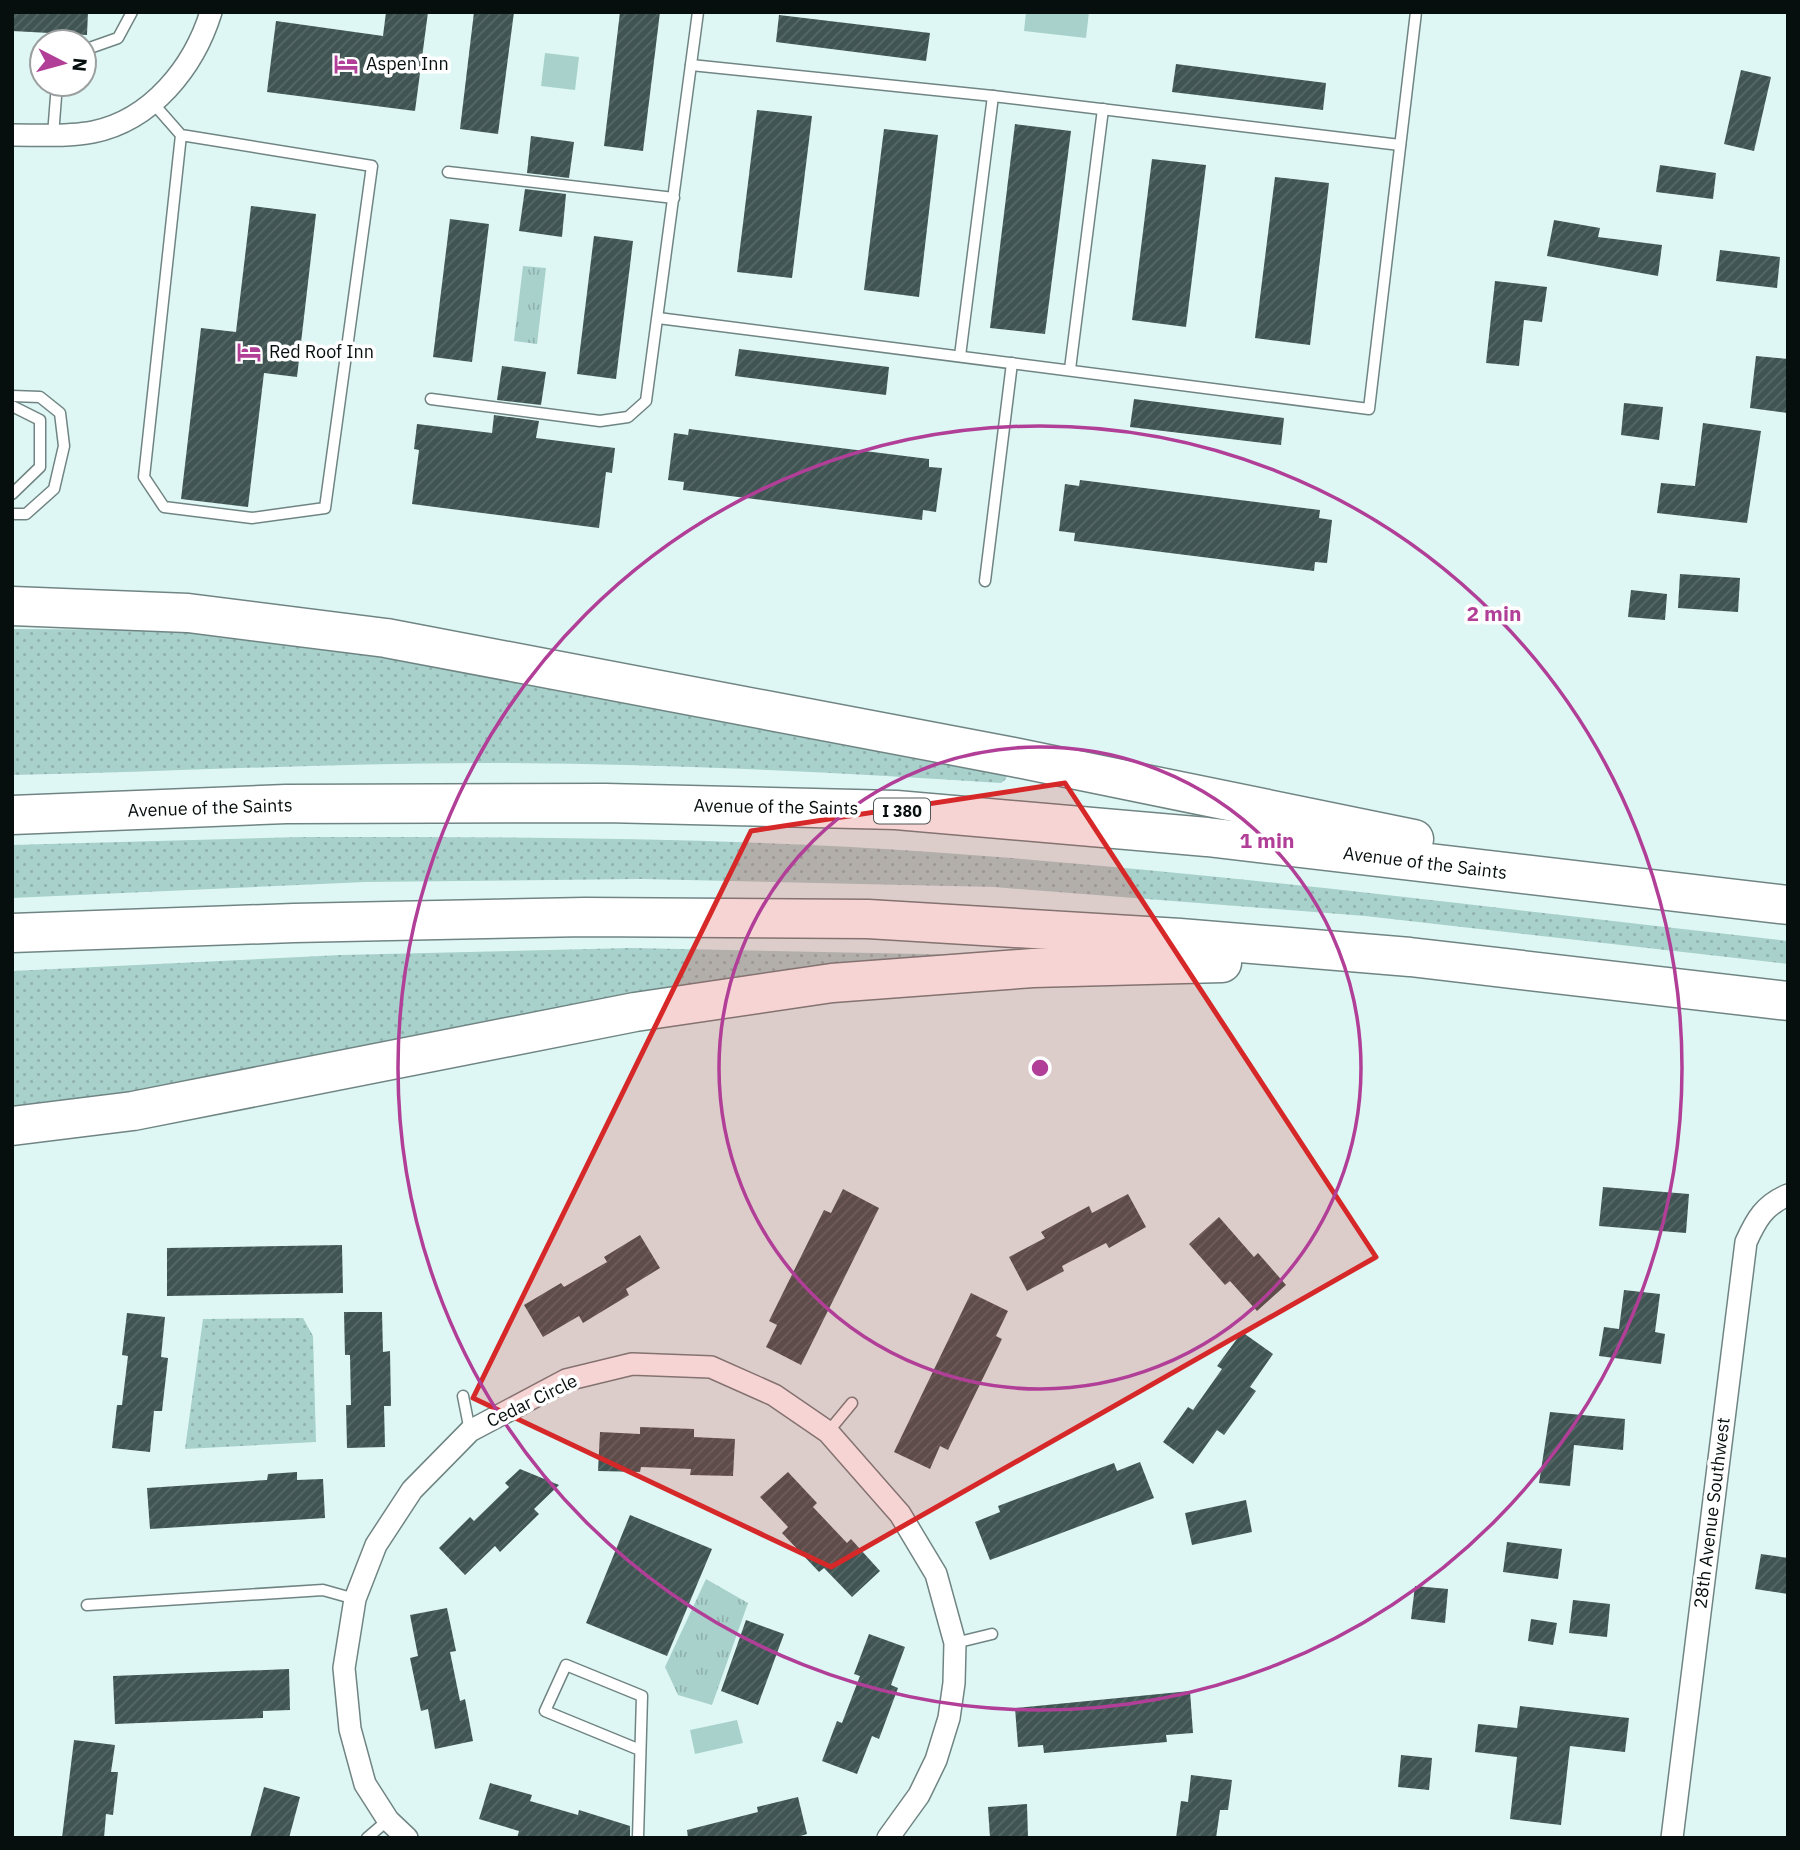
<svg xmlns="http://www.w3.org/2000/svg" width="1800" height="1850" font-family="'IBM Plex Sans',sans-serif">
	<defs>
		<pattern id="grass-dots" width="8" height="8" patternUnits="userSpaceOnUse" patternTransform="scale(1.75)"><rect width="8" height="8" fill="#a9d1cc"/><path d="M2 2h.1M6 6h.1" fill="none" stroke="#90b2ae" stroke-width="1.8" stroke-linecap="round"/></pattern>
		<pattern id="park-tufts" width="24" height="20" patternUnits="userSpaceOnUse" patternTransform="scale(1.75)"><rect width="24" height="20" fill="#a9d1cc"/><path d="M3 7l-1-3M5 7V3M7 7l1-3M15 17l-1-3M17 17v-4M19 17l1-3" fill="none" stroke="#90b2ae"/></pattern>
		<pattern id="building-hatch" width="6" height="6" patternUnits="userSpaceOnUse" patternTransform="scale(1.75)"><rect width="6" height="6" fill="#405553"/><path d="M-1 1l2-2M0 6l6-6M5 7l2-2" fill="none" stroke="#576967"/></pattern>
	</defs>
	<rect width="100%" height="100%" fill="#def7f4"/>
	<!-- grass -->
	<g fill="url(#grass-dots)">
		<path d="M12 629 206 630 406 656 1007 768 1006 779 1001 783C835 772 670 764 504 763 340 762 176 772 12 775Z"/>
		<path d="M301 837C511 837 721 837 931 852 1217 872 1502 909 1788 941V964L1365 916 994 887 641 879 365 882 12 898V845Z"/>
		<path d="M631 948 972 955 102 1097 12 1109V971L341 955Z"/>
		<path d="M303 1318 313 1336 316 1442 185 1449 203 1319Z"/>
	</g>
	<!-- park -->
	<g fill="url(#park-tufts)">
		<path d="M523 266 546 268 537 344 514 341Z"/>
		<path d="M706 1579 748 1603 712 1705 678 1695 665 1667Z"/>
	</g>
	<!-- garden -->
	<g fill="#a9d1cc">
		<path d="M1026 12H1089L1086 38 1024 31Z"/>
		<path d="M545 53 579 57 575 90 541 86Z"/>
		<path d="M737 1720 743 1743 695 1754 690 1730Z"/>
	</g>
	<!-- building -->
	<g fill="url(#building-hatch)">
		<path d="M12 12H88L87 35 12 31Z"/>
		<path d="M386 12H428L415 111 267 92 276 21 383 36Z"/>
		<path d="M474 12H514L498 134 460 129Z"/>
		<path d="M620 12H660L643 151 604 146Z"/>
		<path d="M779 15 930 33 926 61 776 42Z"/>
		<path d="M1176 64 1326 83 1323 110 1172 92Z"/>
		<path d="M1741 70 1771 77 1754 151 1724 144Z"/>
		<path d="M757 110 812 116 792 278 737 272Z"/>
		<path d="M1015 124 1071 131 1045 334 990 328Z"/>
		<path d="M884 129 938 135 919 297 864 290Z"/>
		<path d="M531 136 574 142 569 178 527 173Z"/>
		<path d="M1152 159 1206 165 1186 327 1132 320Z"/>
		<path d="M1660 165 1716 173 1713 199 1656 192Z"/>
		<path d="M1275 177 1329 183 1310 345 1255 338Z"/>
		<path d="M525 189 566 194 562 237 519 231Z"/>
		<path d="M251 206 316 214 297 377 264 373 248 507 181 499 201 328 236 332Z"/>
		<path d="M450 219 489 224 472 362 433 357Z"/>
		<path d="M1554 220 1600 228 1598 237 1662 245 1658 276 1547 256Z"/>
		<path d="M594 236 633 241 616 379 577 374Z"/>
		<path d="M1720 250 1780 257 1777 288 1716 281Z"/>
		<path d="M1495 281 1547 287 1542 322 1524 320 1519 366 1486 363Z"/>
		<path d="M739 349 889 367 886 395 735 376Z"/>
		<path d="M1756 356 1788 359V413L1750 408Z"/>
		<path d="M502 366 546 372 541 405 497 400Z"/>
		<path d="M1134 399 1284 418 1281 445 1130 427Z"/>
		<path d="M1624 403 1663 407 1659 440 1621 435Z"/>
		<path d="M494 415 539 421 536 438 615 448 612 473 606 472 599 528 412 504 419 450 414 449 417 424 492 433Z"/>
		<path d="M1703 423 1761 431 1747 523 1657 513 1661 483 1695 486Z"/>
		<path d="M689 429 929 459V467L942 468 936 512 923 510 922 520 683 490 684 482 668 480 674 433 688 435Z"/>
		<path d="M1080 480 1320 510 1319 518 1332 520 1327 563 1315 562 1314 571 1074 541 1075 533 1059 531 1065 484 1079 486Z"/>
		<path d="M1680 574 1740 578 1738 612 1678 608Z"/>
		<path d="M1631 590 1667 594 1665 620 1628 617Z"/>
		<path d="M1603 1187 1689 1194 1686 1233 1599 1226Z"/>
		<path d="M843 1189 879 1208 801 1365 766 1347 777 1325 769 1321 824 1210 831 1213Z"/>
		<path d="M1128 1194 1146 1227 1109 1248 1106 1243 1062 1266 1064 1271 1027 1291 1009 1257 1045 1238 1041 1232 1089 1206 1092 1213Z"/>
		<path d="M1219 1217 1254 1257 1258 1253 1286 1285 1257 1311 1230 1281 1225 1285 1189 1244Z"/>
		<path d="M640 1235 660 1268 626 1289 629 1295 583 1323 579 1316 543 1337 524 1305 561 1283 564 1287 607 1262 604 1257Z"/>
		<path d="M342 1245 343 1293 167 1296V1248Z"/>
		<path d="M1624 1290 1660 1294 1655 1332 1665 1334 1661 1364 1599 1356 1604 1327 1619 1329Z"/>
		<path d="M971 1293 1008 1311 996 1336 1002 1339 948 1450 940 1446 930 1469 894 1452Z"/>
		<path d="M344 1312H382L383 1352 390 1351 391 1406H384L385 1447 347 1448 346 1405H351L350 1355H345Z"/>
		<path d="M127 1313 165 1317 161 1357 168 1358 162 1411H154L150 1452 112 1448 117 1405H122L128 1356 122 1355Z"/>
		<path d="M1242 1332 1273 1354 1250 1387 1256 1391 1224 1435 1217 1430 1193 1464 1163 1442 1188 1407 1193 1410 1222 1369 1217 1366Z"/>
		<path d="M1550 1412 1625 1419 1623 1450 1574 1445 1570 1486 1539 1483Z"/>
		<path d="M640 1427 694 1429V1437L735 1439 733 1476 690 1475 691 1469 641 1467 640 1472 598 1471 600 1432 640 1434Z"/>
		<path d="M1140 1462 1154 1498 990 1560 975 1522 1000 1512 998 1506 1114 1463 1117 1471Z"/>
		<path d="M520 1469 559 1485 534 1509 539 1514 500 1552 495 1546 465 1575 439 1548 470 1517 474 1521 509 1487 505 1483Z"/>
		<path d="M297 1472V1480L323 1479 325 1518 150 1529 147 1488 267 1480 268 1474Z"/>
		<path d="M788 1472 817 1503 813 1507 847 1543 851 1539 880 1571 852 1597 824 1568 819 1572 782 1533 788 1527 760 1497Z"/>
		<path d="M1246 1500 1252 1532 1192 1545 1185 1513Z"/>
		<path d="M630 1515 712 1549 667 1656 586 1623Z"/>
		<path d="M1507 1542 1562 1549 1558 1579 1503 1572Z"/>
		<path d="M1761 1554 1788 1558V1594L1755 1589Z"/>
		<path d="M1415 1586 1448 1589 1445 1623 1411 1619Z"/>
		<path d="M1573 1600 1610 1604 1607 1637 1569 1633Z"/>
		<path d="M447 1608 456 1651 450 1652 460 1701 465 1699 473 1741 435 1749 428 1709 421 1711 410 1658 418 1656 410 1615Z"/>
		<path d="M1531 1619 1557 1623 1553 1645 1528 1641Z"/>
		<path d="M746 1620 784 1634 758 1705 721 1691Z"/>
		<path d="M869 1634 905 1647 891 1685 898 1688 879 1739 872 1736 857 1774 822 1761 837 1721 842 1723 860 1676 854 1674Z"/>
		<path d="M289 1669 290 1710 263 1711V1718L115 1724 113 1676Z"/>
		<path d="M1190 1691 1193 1733 1166 1735 1167 1742 1044 1753 1043 1745 1018 1747 1015 1708Z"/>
		<path d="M1520 1706 1629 1718 1625 1752 1570 1746 1561 1825 1510 1819 1517 1757 1475 1752 1478 1724 1517 1728Z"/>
		<path d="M74 1740 115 1745 111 1772H118L113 1815 106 1814 104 1838H62Z"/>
		<path d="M1401 1755 1432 1758 1429 1790 1398 1787Z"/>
		<path d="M1191 1775 1232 1780 1228 1810H1220L1216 1838H1176L1181 1801 1188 1802Z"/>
		<path d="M490 1783 532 1795 530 1801 578 1815 579 1810 630 1826V1838H517L519 1831 479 1819Z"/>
		<path d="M264 1787 300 1797 289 1838H250Z"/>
		<path d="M798 1797 807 1834 794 1838H688L687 1830 758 1812 757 1807Z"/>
		<path d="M1027 1804 1028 1838H990L988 1807Z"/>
	</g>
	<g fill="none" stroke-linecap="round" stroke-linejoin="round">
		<!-- service casing -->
		<g stroke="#708583" stroke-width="13">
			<g id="service">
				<path d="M84 50 118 38 132 12"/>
				<path d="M691 65 993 96 1400 145"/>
				<path d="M152 102 181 135 372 166 325 508 252 518 164 507 144 477 181 135"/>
				<path d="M53 135 57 84"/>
				<path d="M448 172 674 198"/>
				<path d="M658 318 1369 409 1416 12"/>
				<path d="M960 356 993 96"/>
				<path d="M1070 369 1103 109"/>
				<path d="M12 396 40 397 60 413 64 446 54 489 26 514H12"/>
				<path d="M431 399 600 421 628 417 646 401 698 12"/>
				<path d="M12 406 40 420V467L12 494"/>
				<path d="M985 581 1012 363"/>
				<path d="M463 1396 470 1431"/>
				<path d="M828 1432 852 1403"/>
				<path d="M87 1605 323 1590 355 1599"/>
				<path d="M955 1643 992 1634"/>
				<path d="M367 1838 388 1820"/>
				<path d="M638 1838 642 1696 566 1665 545 1711 640 1750"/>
			</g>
		</g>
		<!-- minor casing -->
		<g stroke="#708583" stroke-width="24">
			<g id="minor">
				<path d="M12 135C39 135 67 137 93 132 152 120 194 67 211 12"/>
				<path d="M407 1838 388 1820 365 1784 350 1729 344 1668 355 1599 376 1545 412 1490 470 1431 566 1380 632 1364 711 1367 774 1395 828 1432 900 1514 936 1574 955 1643 954 1683 949 1718 936 1760 919 1795 888 1838"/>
				<path d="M1672 1838 1746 1242C1756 1220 1764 1205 1788 1195"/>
			</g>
		</g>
		<!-- motorway casing -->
		<g stroke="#708583" stroke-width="41">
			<g id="motorway">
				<path d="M12 606 188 613 386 638 1013 757 1414 839"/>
				<path d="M12 815 286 804 605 803 896 810 1207 837 1788 905"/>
				<path d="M12 933 294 923 585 917 868 919 1180 938 1410 957 1788 1001"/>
				<path d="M12 1126 133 1111 635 1012 832 983 1033 968 1222 963"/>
			</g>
		</g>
		<!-- service -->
		<use href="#service" stroke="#fff" stroke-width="10"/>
		<!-- minor -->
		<use href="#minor" stroke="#fff" stroke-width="21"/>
		<!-- motorway -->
		<use href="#motorway" stroke="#fff" stroke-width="38"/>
	</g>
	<!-- marked area -->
	<path fill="#d62828" fill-opacity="0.2" stroke="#d62828" stroke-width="5" stroke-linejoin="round" d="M1065 783 1376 1257 831 1567 473 1398 751 831Z"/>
	<!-- distance rings -->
	<g fill="none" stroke="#b13e97" stroke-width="3.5">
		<circle cx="1040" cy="1068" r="321"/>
		<circle cx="1040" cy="1068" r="642"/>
	</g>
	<!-- icons -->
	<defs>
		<g id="hotel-bare" transform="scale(1.89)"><path d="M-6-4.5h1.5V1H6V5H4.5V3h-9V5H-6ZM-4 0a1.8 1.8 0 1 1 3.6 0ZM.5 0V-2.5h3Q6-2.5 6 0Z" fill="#b13e97" stroke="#fff" stroke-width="2.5" paint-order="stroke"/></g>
	</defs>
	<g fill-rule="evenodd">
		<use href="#hotel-bare" x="346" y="64"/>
		<use href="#hotel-bare" x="249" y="352"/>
	</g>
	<g text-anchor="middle" stroke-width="7" stroke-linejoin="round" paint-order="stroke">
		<!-- shield labels -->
		<rect fill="#fff" stroke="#515756" stroke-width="2" x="874" y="798.5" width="56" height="25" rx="5"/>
		<g font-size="16" font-weight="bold" fill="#070f0e">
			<text x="902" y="817">I 380</text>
		</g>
		<!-- poi labels -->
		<g font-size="18" fill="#070f0e" stroke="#fff" text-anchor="start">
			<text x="366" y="70">Aspen Inn</text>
			<text x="269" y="358">Red Roof Inn</text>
		</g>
		<!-- street labels -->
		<g font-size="18" fill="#070f0e" stroke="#fff">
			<text transform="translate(776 807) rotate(1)" y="6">Avenue of the Saints</text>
			<text transform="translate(210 808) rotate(-2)" y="6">Avenue of the Saints</text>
			<text transform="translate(1425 863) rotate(7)" y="6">Avenue of the Saints</text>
			<text transform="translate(532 1401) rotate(-26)" y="6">Cedar Circle</text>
			<text transform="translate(1712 1513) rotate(-83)" y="6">28th Avenue Southwest</text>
		</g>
	</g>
	<circle cx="1040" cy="1068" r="10" fill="#b13e97" stroke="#fff" stroke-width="3.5"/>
	<g font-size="21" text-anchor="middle" font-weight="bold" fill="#b13e97" stroke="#fff" stroke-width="7" stroke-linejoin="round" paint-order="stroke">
		<text x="1494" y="621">2 min</text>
		<text x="1267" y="848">1 min</text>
	</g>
	<!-- border -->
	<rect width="1800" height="1850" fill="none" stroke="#070f0e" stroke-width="28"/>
	<!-- north arrow -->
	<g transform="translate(63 63) rotate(96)"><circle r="33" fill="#ffffff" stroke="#9c9f9f" stroke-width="2"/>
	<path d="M0-5L12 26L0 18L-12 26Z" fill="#b13e97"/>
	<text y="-10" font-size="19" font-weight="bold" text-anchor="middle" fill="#070f0e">N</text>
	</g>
</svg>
